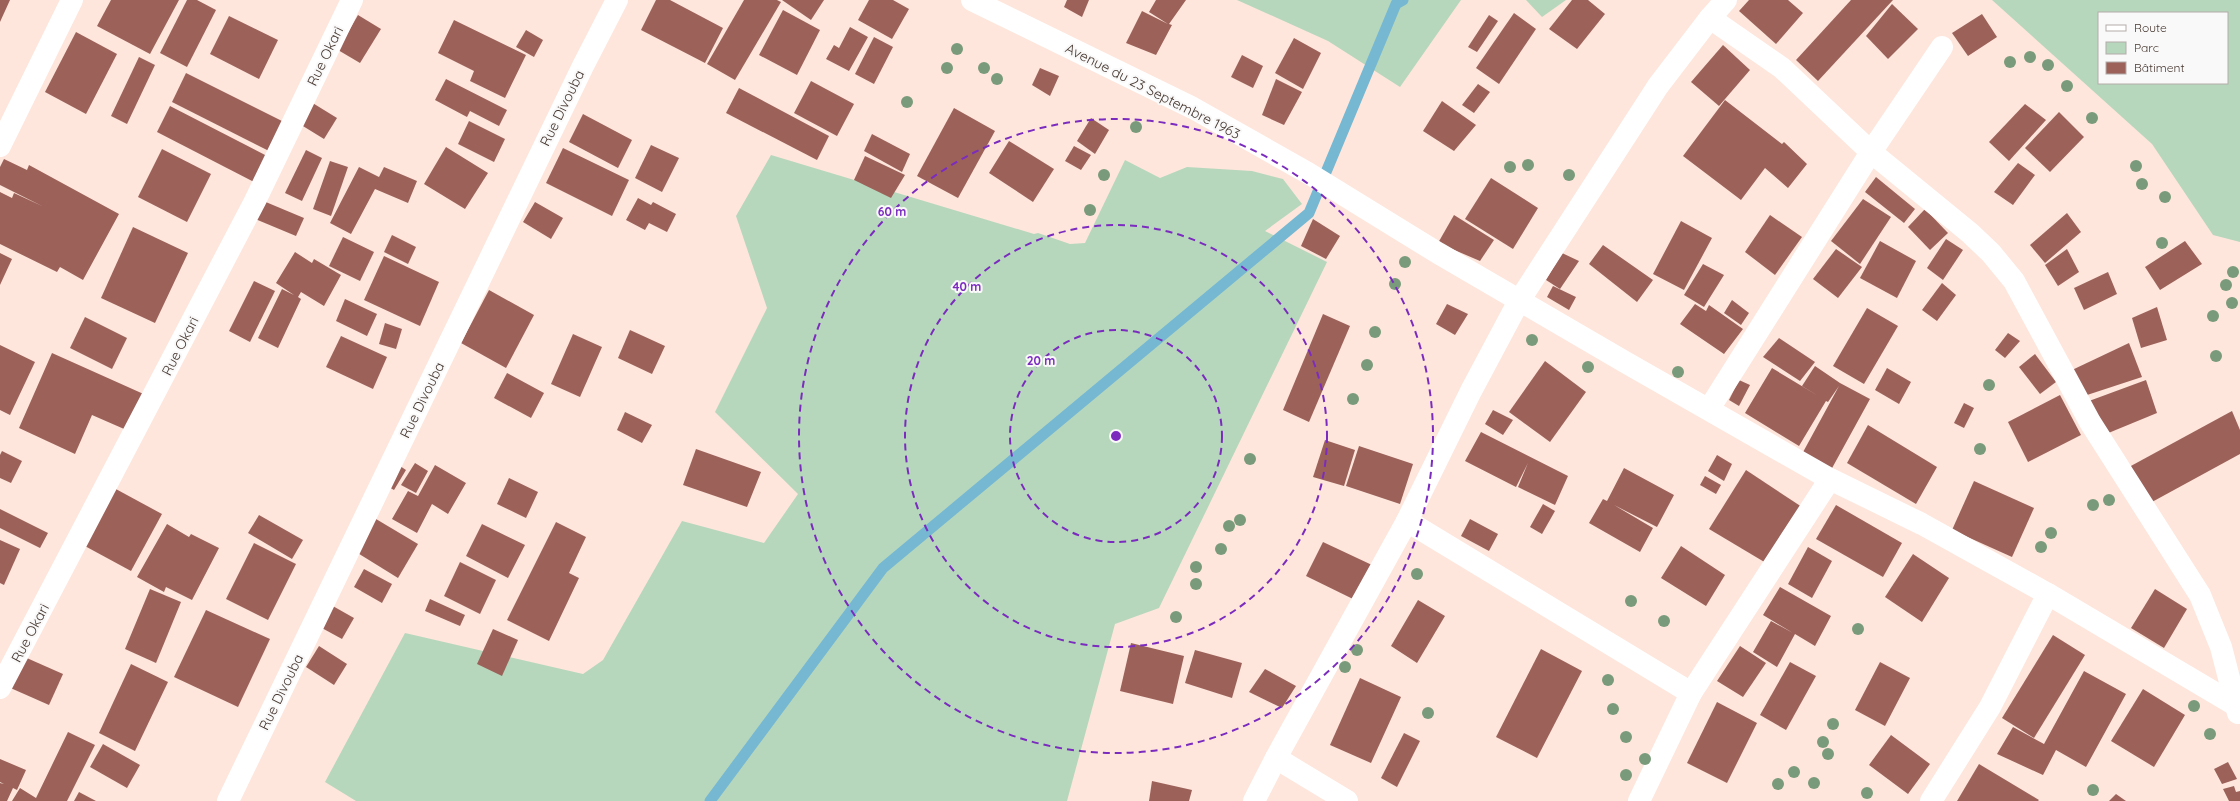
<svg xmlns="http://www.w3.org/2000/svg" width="2240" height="801" font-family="Quicksand,sans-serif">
	<rect width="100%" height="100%" fill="#fee6dc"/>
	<!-- green -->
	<g fill="#b7d7bd" fill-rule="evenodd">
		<path d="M1237 0H1461L1400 87 1328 41Z"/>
		<path d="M1526 0H1566L1542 17Z"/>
		<path d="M1992 0H2240V242L2213 235 2152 144ZM2099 13H2227V83H2099Z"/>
		<path d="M771 155 1034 234 1038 233 1070 244 1085 243 1125 160 1160 178 1187 167 1252 171 1283 179 1302 204 1265 231 1327 262 1159 608 1115 624 1067 801H356L325 782 405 633 583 674 603 660 682 521 764 543 798 494 715 412 767 308 736 216Z"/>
	</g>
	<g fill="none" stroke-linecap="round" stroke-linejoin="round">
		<!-- stream -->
		<path stroke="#76b8d2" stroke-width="11" d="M710 801 883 568 1309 213 1396 4 1403 0"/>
	</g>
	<!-- building -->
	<g fill="#9c625a">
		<path d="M0 0H10L0 22Z"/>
		<path d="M111 0H179L150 54 97 26Z"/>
		<path d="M187 0H197L216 10 187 67 160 53Z"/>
		<path d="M656 0H670L723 28 705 63 641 30Z"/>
		<path d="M744 0H777L781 2 735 80 707 64Z"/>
		<path d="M782 0H824L811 20Z"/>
		<path d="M869 0H893L909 9 892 39 858 20Z"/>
		<path d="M1067 0H1089L1082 17 1064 7Z"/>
		<path d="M1156 0H1186L1169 24 1172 25 1156 55 1126 43 1142 11 1168 24 1149 12Z"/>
		<path d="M1572 0H1588L1605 14 1577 49 1549 29Z"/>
		<path d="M1749 0H1788L1803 13 1776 44 1739 11Z"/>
		<path d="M1851 0H1893L1818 81 1796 60Z"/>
		<path d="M1892 4 1918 29 1888 59 1866 36Z"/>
		<path d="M783 10 820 30 797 75 759 55Z"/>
		<path d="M1514 13 1536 29 1499 84 1476 68Z"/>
		<path d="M1982 14 1997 37 1968 56 1952 33Z"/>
		<path d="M358 15 381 29 360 63 338 50Z"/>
		<path d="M1489 15 1498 21 1477 52 1468 47Z"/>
		<path d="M229 16 278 40 259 79 210 54Z"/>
		<path d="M454 20 526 55 505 98 470 81 474 71 438 53Z"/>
		<path d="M850 27 868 37 849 71 826 59 834 45 839 48Z"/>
		<path d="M526 30 543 40 534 57 516 47Z"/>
		<path d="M76 32 117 54 86 114 45 92Z"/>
		<path d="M874 37 893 47 874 84 855 74Z"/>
		<path d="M1294 38 1321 53 1303 89 1275 73Z"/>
		<path d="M1723 45 1750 70 1719 106 1691 82Z"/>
		<path d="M1242 55 1263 66 1253 88 1231 77Z"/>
		<path d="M139 57 155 65 127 124 111 116Z"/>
		<path d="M1040 68 1059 76 1050 96 1032 85Z"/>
		<path d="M186 73 284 122 269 151 172 102Z"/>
		<path d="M446 79 507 110 499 126 470 111 467 117 435 100Z"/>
		<path d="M1276 79 1302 92 1284 125 1262 115Z"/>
		<path d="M811 81 854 104 837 136 794 113Z"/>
		<path d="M1478 84 1490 92 1474 113 1462 105Z"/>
		<path d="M739 88 829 136 817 160 726 113Z"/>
		<path d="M1725 100 1782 144 1784 142 1807 164 1788 188 1765 168 1741 200 1683 156Z"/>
		<path d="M1442 101 1476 125 1454 151 1423 131Z"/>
		<path d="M311 102 337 118 324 139 298 123Z"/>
		<path d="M2025 104 2046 120 2009 161 1989 142Z"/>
		<path d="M170 106 267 156 254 182 157 132Z"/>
		<path d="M954 108 995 131 958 198 917 176Z"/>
		<path d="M2059 112 2084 137 2050 172 2025 148Z"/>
		<path d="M583 114 632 140 618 168 569 142Z"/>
		<path d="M1091 118 1109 130 1095 154 1077 141Z"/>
		<path d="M469 121 505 139 494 162 458 144Z"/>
		<path d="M872 134 910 154 902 172 864 151Z"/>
		<path d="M1009 141 1054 169 1033 202 989 173Z"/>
		<path d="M651 145 679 158 662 192 635 178Z"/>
		<path d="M1074 146 1091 155 1081 170 1065 161Z"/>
		<path d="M446 147 488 173 465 209 424 184Z"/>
		<path d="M563 148 629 180 612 216 546 183Z"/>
		<path d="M162 149 211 174 187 222 138 197Z"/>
		<path d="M306 150 322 158 302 201 285 193Z"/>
		<path d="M865 156 905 175 891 198 854 180Z"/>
		<path d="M4 159 27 170 29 165 119 214 83 280 60 267 57 272 0 244V192L12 198 14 193 42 206 0 185V167Z"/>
		<path d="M330 161 348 167 331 216 313 209Z"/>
		<path d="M2018 163 2035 175 2013 205 1994 192Z"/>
		<path d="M359 167 379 177 384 167 417 181 408 203 375 189 351 234 330 223Z"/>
		<path d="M1876 177 1915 209 1904 223 1865 192Z"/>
		<path d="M1491 178 1538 208 1513 249 1465 219Z"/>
		<path d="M638 198 651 205 653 202 676 214 667 232 649 223 645 230 626 220Z"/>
		<path d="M1863 199 1891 217 1860 264 1831 241Z"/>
		<path d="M261 200 304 218 296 236 253 218Z"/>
		<path d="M535 202 563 218 551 239 523 222Z"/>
		<path d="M1925 209 1948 233 1930 250 1908 227Z"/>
		<path d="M2067 213 2081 232 2045 263 2030 245Z"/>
		<path d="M1454 215 1494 240 1480 261 1438 243Z"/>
		<path d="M1770 215 1802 237 1775 275 1745 252Z"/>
		<path d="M1313 219 1340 236 1326 259 1301 246Z"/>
		<path d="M1681 221 1712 238 1684 290 1653 274Z"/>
		<path d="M133 227 188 253 155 323 101 298Z"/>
		<path d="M392 235 416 247 408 264 384 252Z"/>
		<path d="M343 237 374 252 360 281 329 266Z"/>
		<path d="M1946 239 1963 250 1943 280 1927 268Z"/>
		<path d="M1880 241 1916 261 1897 298 1860 278Z"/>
		<path d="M2185 241 2202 264 2160 290 2145 267Z"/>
		<path d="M1603 245 1653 280 1637 302 1589 264Z"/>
		<path d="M1836 249 1862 267 1838 298 1813 279Z"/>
		<path d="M2067 249 2079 272 2058 286 2045 265Z"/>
		<path d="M295 252 312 263 314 259 341 275 324 306 301 292 298 297 301 299 278 348 258 338 282 289 294 295 276 283Z"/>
		<path d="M0 253 12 259 0 285Z"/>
		<path d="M1562 253 1579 261 1560 289 1546 280Z"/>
		<path d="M384 256 439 282 420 326 364 300Z"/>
		<path d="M1703 264 1724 275 1704 307 1684 295Z"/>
		<path d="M2108 272 2117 294 2084 310 2074 288Z"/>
		<path d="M254 281 275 291 250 342 229 331Z"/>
		<path d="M1942 283 1956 295 1937 321 1922 310Z"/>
		<path d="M1553 286 1576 297 1569 310 1547 297Z"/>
		<path d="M489 290 534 315 506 368 461 343Z"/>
		<path d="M345 299 377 314 367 336 336 321Z"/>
		<path d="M1732 300 1749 313 1741 325 1724 313Z"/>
		<path d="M1447 304 1468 314 1455 335 1436 324Z"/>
		<path d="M1695 304 1706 311 1709 305 1743 329 1724 354 1680 324Z"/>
		<path d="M2157 307 2167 340 2141 348 2132 318Z"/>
		<path d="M1867 308 1898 326 1864 384 1833 366Z"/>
		<path d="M1323 314 1350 326 1309 422 1283 410Z"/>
		<path d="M85 317 127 338 112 369 70 348Z"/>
		<path d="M385 323 402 329 396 349 379 344Z"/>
		<path d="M630 330 665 346 652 374 618 358Z"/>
		<path d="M2008 333 2020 341 2005 358 1995 350Z"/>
		<path d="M573 334 602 347 580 397 551 384Z"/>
		<path d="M341 336 387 357 373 389 326 367Z"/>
		<path d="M1779 338 1815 362 1800 381 1763 357Z"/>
		<path d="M2129 343 2142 377 2084 396 2072 370Z"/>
		<path d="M0 345 35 362 10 415 0 410Z"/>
		<path d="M52 353 148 396 131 432 92 415 75 454 19 428Z"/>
		<path d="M2035 354 2056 382 2040 394 2019 367Z"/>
		<path d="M1545 361 1586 392 1550 442 1509 412Z"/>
		<path d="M1815 366 1840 383 1870 399 1831 470 1802 454 1839 386 1828 402 1826 401 1799 446 1745 413 1772 368 1820 397 1802 386Z"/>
		<path d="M1887 368 1911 382 1899 404 1875 390Z"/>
		<path d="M507 373 544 393 531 418 494 398Z"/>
		<path d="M1739 380 1750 385 1739 406 1729 400Z"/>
		<path d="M2146 380 2157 413 2106 434 2089 401Z"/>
		<path d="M2060 395 2081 435 2028 462 2008 422Z"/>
		<path d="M1964 403 1974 408 1964 428 1954 423Z"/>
		<path d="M1493 410 1513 420 1503 435 1485 424Z"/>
		<path d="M2232 411 2240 430V454L2152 502 2129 467Z"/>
		<path d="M625 412 652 425 642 443 617 430Z"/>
		<path d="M1868 425 1937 467 1916 504 1847 463Z"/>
		<path d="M1481 432 1568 476 1555 505 1518 487 1528 463 1516 487 1465 461Z"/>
		<path d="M1325 440 1355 450 1344 486 1313 477Z"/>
		<path d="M1359 446 1413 464 1400 504 1346 486Z"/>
		<path d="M696 449 761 472 747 507 683 485Z"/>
		<path d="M2 451 22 461 11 483 0 478V455Z"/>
		<path d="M1717 455 1732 464 1724 481 1708 471Z"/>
		<path d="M415 463 428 471 416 493 401 485Z"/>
		<path d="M397 464 406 470 394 490 385 485Z"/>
		<path d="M435 465 466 483 448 514 432 504 417 533 392 519 408 491 418 496Z"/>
		<path d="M1624 468 1674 495 1657 527 1614 505 1653 528 1640 552 1589 523 1603 499 1607 501Z"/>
		<path d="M1746 470 1802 507 1766 563 1709 529Z"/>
		<path d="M1705 476 1721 485 1716 494 1700 485Z"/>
		<path d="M509 478 538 492 526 518 497 504Z"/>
		<path d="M1974 481 2034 508 2012 557 1952 530Z"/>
		<path d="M114 488 162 514 131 571 83 545Z"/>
		<path d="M1543 504 1555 511 1542 534 1530 527Z"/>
		<path d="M1836 505 1902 543 1883 577 1816 539Z"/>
		<path d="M0 509 48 533 40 548 0 528Z"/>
		<path d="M259 515 303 540 292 559 248 533Z"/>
		<path d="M376 519 418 544 398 578 356 552Z"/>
		<path d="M1470 519 1498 534 1489 551 1461 536Z"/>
		<path d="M556 522 586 537 569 573 579 578 549 641 507 620Z"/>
		<path d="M167 524 189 537 191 534 219 548 192 600 166 587 164 592 137 577Z"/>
		<path d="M482 524 525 545 508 578 466 556Z"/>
		<path d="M0 540 20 549 4 585 0 583Z"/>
		<path d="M1323 542 1372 565 1355 600 1306 576Z"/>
		<path d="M254 543 296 564 268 620 226 599Z"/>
		<path d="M1681 546 1725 575 1706 606 1661 578Z"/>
		<path d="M1808 547 1832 561 1812 598 1788 584Z"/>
		<path d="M1913 554 1949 578 1922 622 1885 597Z"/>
		<path d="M460 562 496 580 480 614 444 596Z"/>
		<path d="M364 569 392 584 382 603 354 587Z"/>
		<path d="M1780 587 1831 616 1815 646 1795 634 1777 667 1753 652 1771 621 1793 633 1763 615Z"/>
		<path d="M150 589 181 602 156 663 125 649Z"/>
		<path d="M2155 589 2187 609 2164 648 2131 628Z"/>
		<path d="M430 599 465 615 460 626 425 611Z"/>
		<path d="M1418 600 1445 616 1417 663 1391 646Z"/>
		<path d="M331 605 354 618 342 639 320 627Z"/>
		<path d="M206 610 270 639 238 707 174 677Z"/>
		<path d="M493 629 518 640 502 676 477 664Z"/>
		<path d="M2053 635 2085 655 2034 738 2002 718Z"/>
		<path d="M1131 643 1184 656 1173 704 1120 691Z"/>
		<path d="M319 646 347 664 334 685 306 667Z"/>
		<path d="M1740 646 1766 663 1743 697 1717 681Z"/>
		<path d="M1541 649 1582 671 1537 758 1496 737Z"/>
		<path d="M1195 650 1242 663 1232 698 1185 683Z"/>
		<path d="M20 655 63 674 49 705 6 686Z"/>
		<path d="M1790 662 1816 676 1786 730 1760 715Z"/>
		<path d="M1880 662 1910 678 1885 726 1855 710Z"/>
		<path d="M131 664 168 682 135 751 99 733Z"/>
		<path d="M1265 669 1296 686 1282 708 1249 692Z"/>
		<path d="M2084 671 2126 694 2086 767 2056 750 2043 775 1997 754 2013 727 2044 744Z"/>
		<path d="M1360 678 1401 697 1371 763 1330 745Z"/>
		<path d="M2143 689 2185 715 2154 767 2111 741Z"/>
		<path d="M1717 702 1757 723 1727 783 1687 763Z"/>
		<path d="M68 732 95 745 67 801H12L20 788 36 798Z"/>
		<path d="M1404 733 1420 741 1397 787 1381 778Z"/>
		<path d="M1891 735 1930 764 1908 794 1869 765Z"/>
		<path d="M103 744 140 765 127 788 90 767Z"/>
		<path d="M0 759 26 770 17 790 13 788 7 801H0V783L4 784 0 782Z"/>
		<path d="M2228 762 2237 779 2222 784 2214 769Z"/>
		<path d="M1979 764 2039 800 2038 801H1957Z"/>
		<path d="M1152 781 1192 790 1189 801H1149Z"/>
		<path d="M2234 786 2236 792 2240 791V801H2229L2223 789Z"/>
		<path d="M79 792 96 801H74Z"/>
		<path d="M2116 794 2126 801H2109Z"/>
	</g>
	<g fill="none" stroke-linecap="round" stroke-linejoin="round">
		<!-- minor -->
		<g stroke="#fff" stroke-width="22">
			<path d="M972 0 1193 108 1308 173 1438 253 1625 362 1830 479 1922 524 2048 594 2237 706"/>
			<path d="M1710 18 1782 68 1871 152 1970 233 1991 253 2014 281 2090 422 2200 595 2221 647 2238 713"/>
			<path d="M0 146 72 0"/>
			<path d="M1709 409 1871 152 1942 47"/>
			<path d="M1407 521 1691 693"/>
			<path d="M0 688 255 201 352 0"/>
			<path d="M1276 758 1347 801"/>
			<path d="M228 801 583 66 617 0"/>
			<path d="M1254 801 1276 758 1407 521 1471 391 1519 301 1658 86 1710 18 1726 0"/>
			<path d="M1639 801 1691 693 1830 479"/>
			<path d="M1931 801 1990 707 2048 594"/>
		</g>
	</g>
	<!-- trees -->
	<g fill="#7a9b7b">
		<circle cx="957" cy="49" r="6"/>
		<circle cx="2030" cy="57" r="6"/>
		<circle cx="2010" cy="62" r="6"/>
		<circle cx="2048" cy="65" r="6"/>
		<circle cx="947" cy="68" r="6"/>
		<circle cx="984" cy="68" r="6"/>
		<circle cx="997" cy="79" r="6"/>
		<circle cx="2067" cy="86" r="6"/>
		<circle cx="907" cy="102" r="6"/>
		<circle cx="2092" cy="118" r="6"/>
		<circle cx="1136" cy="127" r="6"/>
		<circle cx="1528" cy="165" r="6"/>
		<circle cx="2136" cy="166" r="6"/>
		<circle cx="1510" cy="167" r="6"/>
		<circle cx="1104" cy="175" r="6"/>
		<circle cx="1569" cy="175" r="6"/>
		<circle cx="2142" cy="184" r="6"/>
		<circle cx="2165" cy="197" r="6"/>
		<circle cx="1090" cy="210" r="6"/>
		<circle cx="2162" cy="243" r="6"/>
		<circle cx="1405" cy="262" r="6"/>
		<circle cx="2233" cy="272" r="6"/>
		<circle cx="1395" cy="284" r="6"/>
		<circle cx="2226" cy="285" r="6"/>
		<circle cx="2232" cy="303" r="6"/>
		<circle cx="2213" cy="316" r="6"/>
		<circle cx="1375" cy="332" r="6"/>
		<circle cx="1532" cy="340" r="6"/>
		<circle cx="2216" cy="356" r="6"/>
		<circle cx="1367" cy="365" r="6"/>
		<circle cx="1588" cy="367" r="6"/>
		<circle cx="1678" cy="372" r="6"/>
		<circle cx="1989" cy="385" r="6"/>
		<circle cx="1353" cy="399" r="6"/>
		<circle cx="1980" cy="449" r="6"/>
		<circle cx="1250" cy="459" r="6"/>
		<circle cx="2109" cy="500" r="6"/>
		<circle cx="2093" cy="505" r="6"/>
		<circle cx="1240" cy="520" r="6"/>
		<circle cx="1229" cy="526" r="6"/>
		<circle cx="2051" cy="533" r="6"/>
		<circle cx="2041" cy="547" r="6"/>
		<circle cx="1221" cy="549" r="6"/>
		<circle cx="1196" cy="567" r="6"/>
		<circle cx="1417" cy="574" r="6"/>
		<circle cx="1196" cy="584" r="6"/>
		<circle cx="1631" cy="601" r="6"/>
		<circle cx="1176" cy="617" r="6"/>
		<circle cx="1664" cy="621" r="6"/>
		<circle cx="1858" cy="629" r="6"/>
		<circle cx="1357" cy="650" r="6"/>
		<circle cx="1345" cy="667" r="6"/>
		<circle cx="1608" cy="680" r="6"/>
		<circle cx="2194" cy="706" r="6"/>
		<circle cx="1613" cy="709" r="6"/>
		<circle cx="1428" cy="713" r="6"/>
		<circle cx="1833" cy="724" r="6"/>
		<circle cx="2210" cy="734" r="6"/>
		<circle cx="1626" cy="737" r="6"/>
		<circle cx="1823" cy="742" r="6"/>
		<circle cx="1828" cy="754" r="6"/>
		<circle cx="1645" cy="759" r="6"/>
		<circle cx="1794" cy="772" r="6"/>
		<circle cx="1626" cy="775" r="6"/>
		<circle cx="1814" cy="783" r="6"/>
		<circle cx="1778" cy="784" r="6"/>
		<circle cx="2093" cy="790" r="6"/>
		<circle cx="1867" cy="793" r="6"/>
	</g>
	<!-- distance rings -->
	<g fill="none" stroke="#7b2cbf" stroke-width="2" stroke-dasharray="7 5">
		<circle cx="1116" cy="436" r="106"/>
		<circle cx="1116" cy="436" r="211"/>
		<circle cx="1116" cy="436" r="317"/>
	</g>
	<g text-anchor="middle" stroke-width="4" stroke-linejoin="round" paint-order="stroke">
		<!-- street labels -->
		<g font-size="14" fill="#483932" stroke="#f9f9f9">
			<text transform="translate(325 56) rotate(-64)" y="5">Rue Okari</text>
			<text transform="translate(1153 91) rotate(27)" y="5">Avenue du 23 Septembre 1963</text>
			<text transform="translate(562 108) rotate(-64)" y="5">Rue Divouba</text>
			<text transform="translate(180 346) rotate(-63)" y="5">Rue Okari</text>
			<text transform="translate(422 400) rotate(-64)" y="5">Rue Divouba</text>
			<text transform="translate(30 633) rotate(-62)" y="5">Rue Okari</text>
			<text transform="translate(281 692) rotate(-64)" y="5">Rue Divouba</text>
		</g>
	</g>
	<circle cx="1116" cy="436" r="6" fill="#7b2cbf" stroke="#f9f9f9" stroke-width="2"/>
	<g font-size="12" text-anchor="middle" font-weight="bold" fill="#7b2cbf" stroke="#f9f9f9" stroke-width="4" stroke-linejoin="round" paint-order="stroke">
		<text x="892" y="216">60 m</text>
		<text x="967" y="291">40 m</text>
		<text x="1041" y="365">20 m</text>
	</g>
	<!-- legend -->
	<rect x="2098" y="12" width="130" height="72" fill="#f9f9f9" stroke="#b2aca9"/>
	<rect x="2106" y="25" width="20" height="6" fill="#ffffff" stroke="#b2aca9"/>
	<text x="2134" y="32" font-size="12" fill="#483932">Route</text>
	<rect x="2106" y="42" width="20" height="12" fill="#b7d7bd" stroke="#b2aca9"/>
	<text x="2134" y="52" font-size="12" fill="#483932">Parc</text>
	<rect x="2106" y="62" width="20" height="12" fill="#9c625a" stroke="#b2aca9"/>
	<text x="2134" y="72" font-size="12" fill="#483932">Bâtiment</text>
</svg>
